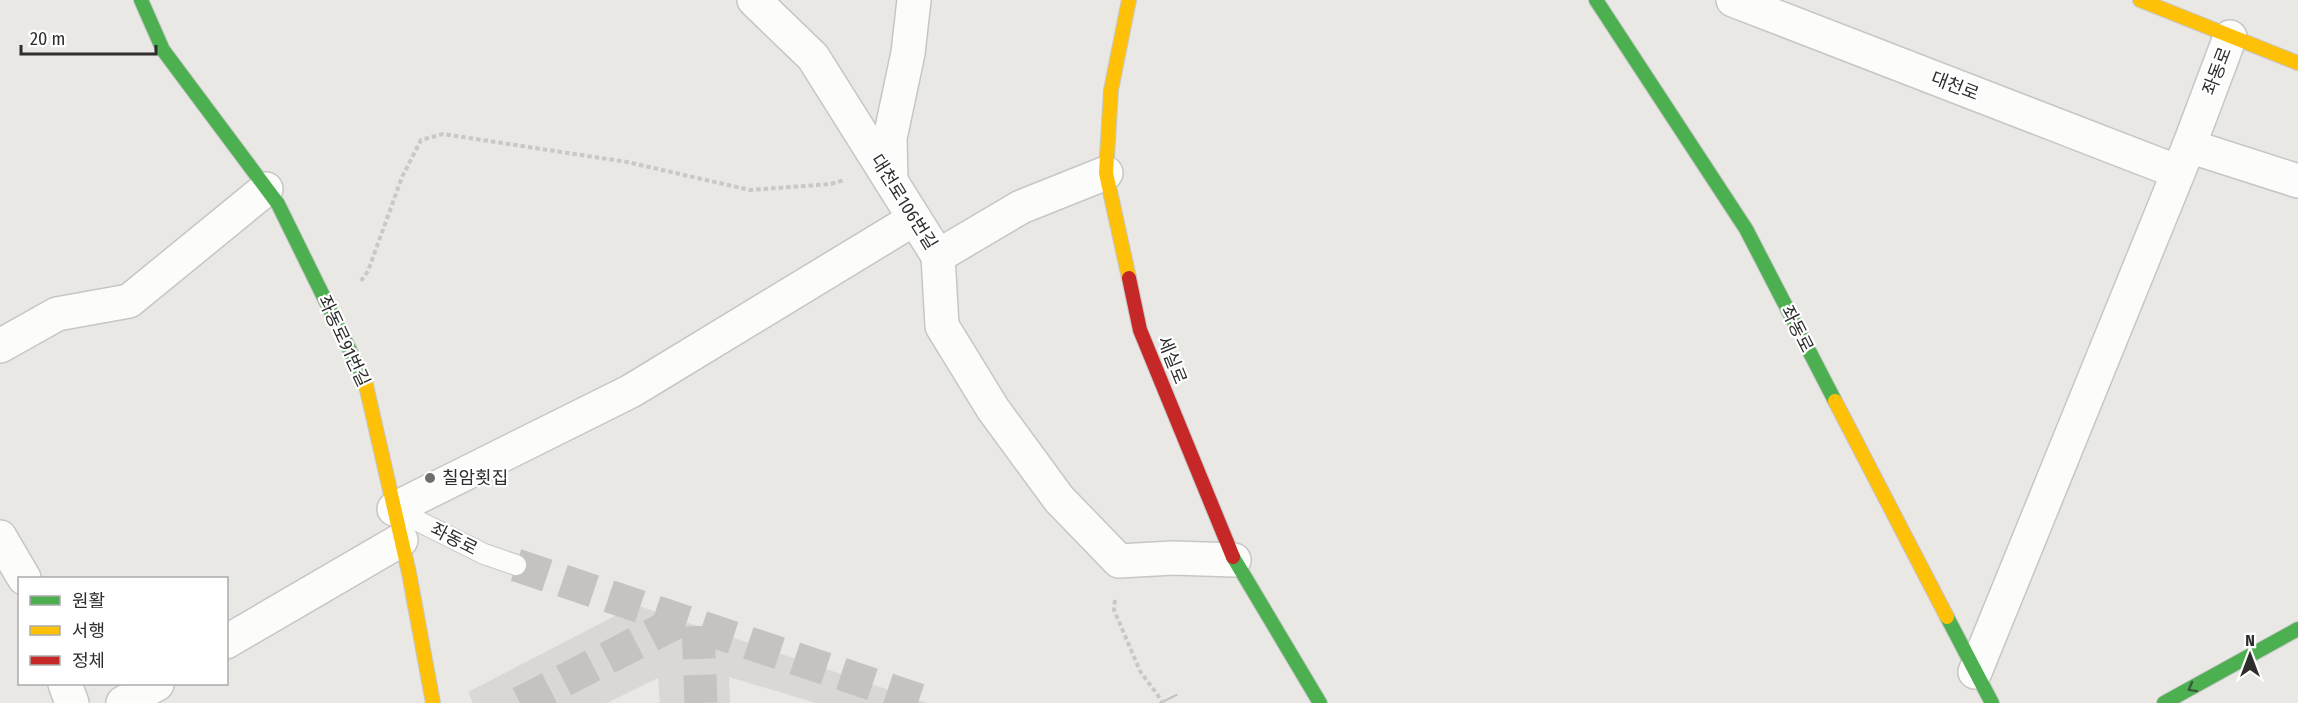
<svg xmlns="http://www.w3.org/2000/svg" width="2298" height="703" font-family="'Fira Sans Condensed','Noto Sans KR',sans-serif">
	<rect width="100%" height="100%" fill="#eae8e5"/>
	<!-- plaza -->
	<path fill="#dad8d5" d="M636 605 698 626 928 703H816L729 677 730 703H660L658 678 607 703H473L468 692Z"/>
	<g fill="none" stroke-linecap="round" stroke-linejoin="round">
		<!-- street-tunnel -->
		<g stroke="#c4c3c0" stroke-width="33" stroke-dasharray="33 16" stroke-linecap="butt">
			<path d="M516 565 928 703"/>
			<path d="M698 626 701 703"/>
			<path d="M1162 701 1163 703"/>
			<path d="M520 703 681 620"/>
		</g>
		<!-- lane casing -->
		<g stroke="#c7c6c7" stroke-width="22">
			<path id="lane" d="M394 509 484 554 516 565"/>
		</g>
		<!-- street casing -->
		<g stroke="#c7c6c7" stroke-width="36">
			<g id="street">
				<path d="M754 0 813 57 938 256 1021 207 1106 173"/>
				<path d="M1733 0 2178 172"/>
				<path d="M2189 146 2298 181"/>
				<path d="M891 181 890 138 908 53 914 0"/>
				<path d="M938 256 942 326 993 409 1059 499 1119 561 1173 558 1234 560"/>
				<path d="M0 346 57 314 129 301 266 189"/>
				<path d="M394 509 631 391 914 219"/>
				<path d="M0 537 24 578"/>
				<path d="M226 642 401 540"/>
				<path d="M1975 672 2189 146 2230 37"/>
				<path d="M65 684 72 703"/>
				<path d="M123 703 157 684"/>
			</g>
		</g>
		<!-- fast casing -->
		<g stroke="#c7c6c7" stroke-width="16">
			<g id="fast">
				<path d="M141 0 163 50 278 204 365 381"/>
				<path d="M1596 0 1746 229 1835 401"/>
				<path d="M1233 557 1320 703"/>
				<path d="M1947 617 1992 703"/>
				<path d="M2164 703 2298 629"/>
			</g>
		</g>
		<!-- slow casing -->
		<g stroke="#c7c6c7" stroke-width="16">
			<g id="slow">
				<path d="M2140 0 2298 63"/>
				<path d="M1129 278 1106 173 1111 90 1129 0"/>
				<path d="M365 381 409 573 433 703"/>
				<path d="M1835 401 1947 617"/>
			</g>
		</g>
		<!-- jam casing -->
		<g stroke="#c7c6c7" stroke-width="16">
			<path id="jam" d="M1129 278 1140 330 1233 557"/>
		</g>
		<!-- path -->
		<g stroke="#c8c8c8" stroke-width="4" stroke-dasharray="4.5 3" stroke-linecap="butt">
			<path d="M361 281 368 271 402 177 421 140 443 134 627 162 750 190 831 184 844 180"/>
			<path d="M1115 600 1114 610 1140 671 1162 701"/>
		</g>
		<!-- lane -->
		<use href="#lane" stroke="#fcfcfb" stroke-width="20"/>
		<!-- street -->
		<use href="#street" stroke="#fcfcfb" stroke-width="33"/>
		<!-- fast -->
		<use href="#fast" stroke="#4caf50" stroke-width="14"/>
		<!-- slow -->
		<use href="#slow" stroke="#ffc107" stroke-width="14"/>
		<!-- jam -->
		<use href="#jam" stroke="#c62828" stroke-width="14"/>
	</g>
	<!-- one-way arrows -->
	<defs><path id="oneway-chevron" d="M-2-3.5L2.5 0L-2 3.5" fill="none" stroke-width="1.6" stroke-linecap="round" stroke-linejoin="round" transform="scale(1.5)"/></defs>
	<use stroke="#385a39" href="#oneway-chevron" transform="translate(2192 688) rotate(151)"/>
	<!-- markers -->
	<circle fill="#6f6e6d" stroke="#fff" stroke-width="2" cx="430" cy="478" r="6"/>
	<g text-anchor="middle" stroke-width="4.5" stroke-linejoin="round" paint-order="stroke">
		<!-- street labels -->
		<g font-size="18" fill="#2d2d2d" stroke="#fff">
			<text transform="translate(2217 71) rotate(-69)" y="6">좌동로</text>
			<text transform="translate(1955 86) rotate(21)" y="6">대천로</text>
			<text transform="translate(904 202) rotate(58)" y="6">대천로106번길</text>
			<text transform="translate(1797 329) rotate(63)" y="6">좌동로</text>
			<text transform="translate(344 341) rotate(65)" y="6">좌동로91번길</text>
			<text transform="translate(1172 360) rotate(68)" y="6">세실로</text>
			<text transform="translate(454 539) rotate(27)" y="6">좌동로</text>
		</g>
		<!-- poi labels -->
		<g font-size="18" fill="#2d2d2d" stroke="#fff" text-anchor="start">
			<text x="442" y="484">칠암횟집</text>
		</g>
	</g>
	<!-- legend -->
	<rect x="18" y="577" width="210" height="108" fill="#ffffff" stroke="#ababab" stroke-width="1.5"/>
	<rect x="30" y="596" width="30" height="9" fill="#4caf50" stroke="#ababab" stroke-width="1.5"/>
	<text x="72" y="607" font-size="18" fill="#2d2d2d">원활</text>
	<rect x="30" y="626" width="30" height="9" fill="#ffc107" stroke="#ababab" stroke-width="1.5"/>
	<text x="72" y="637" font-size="18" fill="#2d2d2d">서행</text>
	<rect x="30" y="656" width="30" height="9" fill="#c62828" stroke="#ababab" stroke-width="1.5"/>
	<text x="72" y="667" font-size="18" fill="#2d2d2d">정체</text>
	<!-- north arrow -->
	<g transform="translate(2250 655)" stroke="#ffffff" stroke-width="4.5" paint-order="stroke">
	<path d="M0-4.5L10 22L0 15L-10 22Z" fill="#2d2d2d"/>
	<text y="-9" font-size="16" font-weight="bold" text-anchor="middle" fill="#2d2d2d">N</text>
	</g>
	<!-- scale -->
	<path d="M21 45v9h135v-9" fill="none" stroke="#2d2d2d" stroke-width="3"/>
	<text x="30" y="45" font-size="18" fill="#2d2d2d" stroke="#ffffff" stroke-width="4.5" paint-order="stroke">20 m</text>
</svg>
